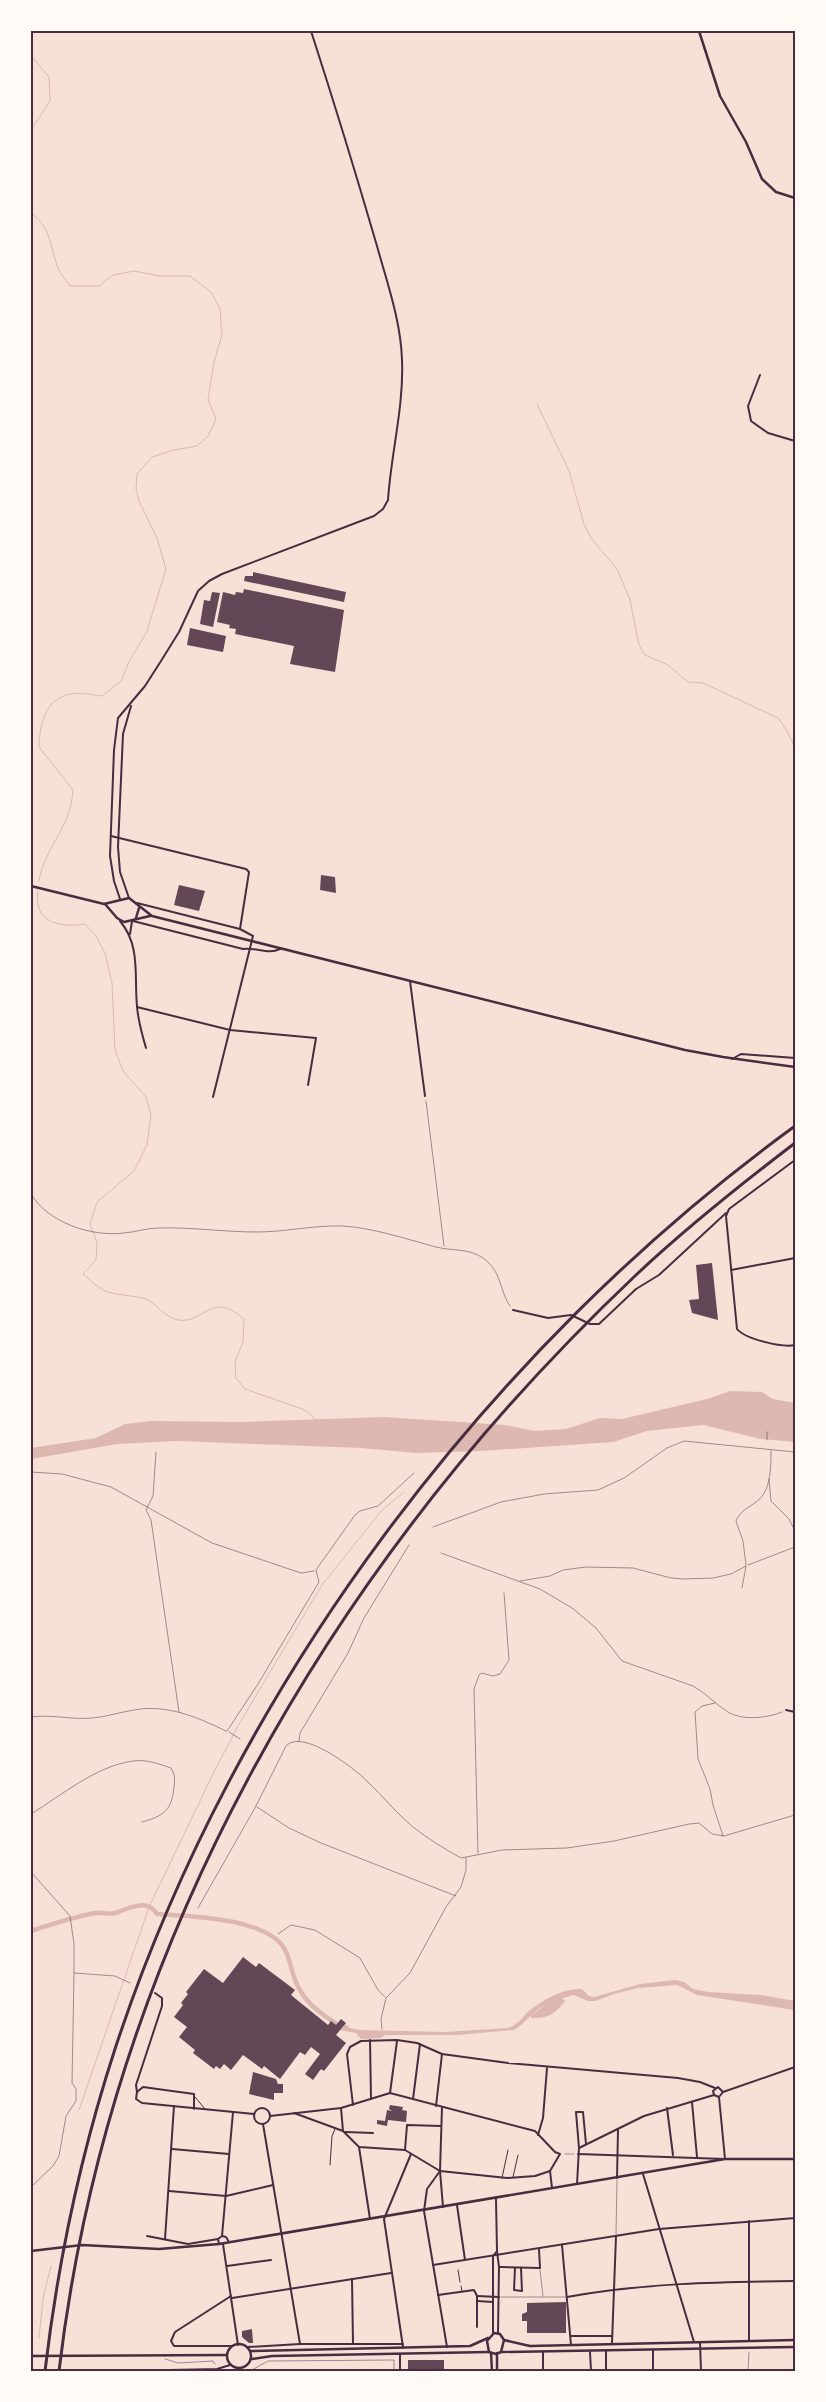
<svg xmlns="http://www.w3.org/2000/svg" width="826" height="2402" font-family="'Roboto Condensed',sans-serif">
	<rect width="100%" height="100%" fill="#f7e1d7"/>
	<!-- water -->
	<g fill="#dcb8b0">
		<path d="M730 1391 762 1392 773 1399 795 1403V1442L761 1439 703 1425 647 1431 613 1442 481 1451 416 1453 361 1448 177 1441 117 1444 31 1459V1448L96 1438 125 1424 150 1421 243 1422 384 1417 505 1425 534 1431 566 1429 600 1418 622 1419 707 1399Z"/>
		<path d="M675 1980 684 1982 693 1989 708 1992 761 1995 795 2001V2010L697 1995 677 1985 638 1988 614 1994 595 2001H588L574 1995 553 2001 562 1998 565 2001C555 2014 548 2019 531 2018V2016L545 2005C532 2012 526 2023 514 2030L458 2035H385L381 2038 361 2039 356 2033 340 2030 345 2024 350 2028 360 2030 445 2032 508 2028C519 2024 522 2017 530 2010 544 1999 564 1988 582 1989L589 1996 594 1997 640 1984Z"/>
	</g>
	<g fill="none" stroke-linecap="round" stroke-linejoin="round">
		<!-- stream -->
		<g stroke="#dcb8b0" stroke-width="1">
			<path d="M31 56 49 77 50 101 31 130"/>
			<path d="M31 213C49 225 50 243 56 262 58 272 65 279 70 286H99L113 275 134 271 160 276H190L211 292 220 309 222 335 214 362 208 400 216 419 208 436 197 446 174 450 152 457 137 474 136 489 139 501 157 538 166 569 147 631 129 662 121 681 102 696C93 695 79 692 70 694 44 700 40 724 39 747L73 790C71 828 44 848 39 881"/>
			<path d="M537 404 569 471 584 524 591 538 617 569 623 583 630 600 639 645 645 655 668 665 688 682 703 683 778 718 787 731 795 748"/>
			<path d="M38 891C33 923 60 928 85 924L96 936 105 953 112 983 115 1050 123 1071 146 1097 151 1115 147 1145 134 1171 97 1202 90 1224 97 1243 96 1260 83 1274C90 1280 99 1289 108 1292 120 1296 134 1295 146 1299 156 1303 164 1317 178 1320 204 1324 211 1290 244 1319L243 1342 235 1361 236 1378 245 1389 305 1410 316 1420"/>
			<path d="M79 2110 149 1907 213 1774 239 1724 322 1585 382 1510 404 1492"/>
			<path d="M39 2338 43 2298 51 2266"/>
		</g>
		<!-- canal -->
		<path stroke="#dcb8b0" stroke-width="4.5" d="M31 1931C52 1924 74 1917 95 1913 102 1912 109 1915 115 1913 128 1909 147 1897 157 1914 189 1916 266 1918 284 1948 289 1956 291 1968 294 1977 302 2001 319 2013 340 2026"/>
	</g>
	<!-- building -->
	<g fill="#644757">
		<path d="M253 572 346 592 344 602 244 581 245 576H253Z"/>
		<path d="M244 589 344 610 335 672 290 664 294 646 235 634 236 629 229 628 230 625 217 622 223 592 235 595 236 592 243 593Z"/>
		<path d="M212 592 220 593 213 627 200 624 204 600 210 601Z"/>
		<path d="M190 628 226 636 223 652 187 645Z"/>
		<path d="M321 875 335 877 336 893 320 890Z"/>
		<path d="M179 885 205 891 199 911 174 905Z"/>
		<path d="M712 1263 718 1320 692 1313 689 1300 699 1299 696 1265Z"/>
		<path d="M243 1957 256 1967 259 1963 295 1990 291 1995 328 2025 331 2021 336 2025 341 2019 346 2023 336 2035 346 2043 324 2071 321 2069 313 2080 305 2074 320 2054 311 2047 305 2055 300 2052 280 2079 264 2066 262 2069 243 2055 231 2070 224 2064 220 2069 216 2066 214 2069 193 2053 195 2050 179 2037 187 2027 174 2017 183 2005 181 2003 188 1994 186 1992 204 1969 223 1983Z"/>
		<path d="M253 2072 276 2079 278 2084H283V2093H274V2100L249 2094Z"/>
		<path d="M390 2105 403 2107 402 2110 407 2111 406 2122 388 2120 387 2126 377 2124V2120L385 2121 387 2110 392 2111 389 2109Z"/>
		<path d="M566 2302V2333H527V2321H522V2314L527 2312V2303Z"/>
		<path d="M252 2329 253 2343H249L242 2337V2331Z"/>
		<rect x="408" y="2360" width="36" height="11"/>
	</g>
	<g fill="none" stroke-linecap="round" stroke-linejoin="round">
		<!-- path -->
		<g stroke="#4a2c40" stroke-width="0.5">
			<path d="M426 1101 444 1246"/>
			<path d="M31 1194C48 1223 92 1237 124 1233 136 1232 147 1228 158 1228 191 1227 224 1232 257 1232 286 1232 314 1225 343 1226 374 1228 406 1239 436 1247 451 1251 469 1248 483 1258 502 1271 500 1293 510 1306"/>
			<path d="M767 1432V1440"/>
			<path d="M156 1452 153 1496 146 1510 151 1520 179 1712"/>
			<path d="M31 1472 62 1474 111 1487 212 1543 301 1573 314 1571"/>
			<path d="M769 1479 771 1501 789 1519 795 1531"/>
			<path d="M433 1527 501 1502 544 1494 598 1490 624 1478 667 1448 684 1441 795 1452"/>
			<path d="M441 1553 540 1589 572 1608 596 1628 622 1661 693 1686C706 1693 715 1704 728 1712 743 1721 767 1718 782 1712"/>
			<path d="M746 1565 743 1541 736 1521C740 1511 748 1508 756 1502 771 1492 771 1467 771 1451"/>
			<path d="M748 1565 795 1547"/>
			<path d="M520 1581 550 1576 563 1570 586 1567 633 1568 671 1578 683 1579 713 1578 731 1574 746 1566 742 1588"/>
			<path d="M715 1703 702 1706 695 1712 698 1759 710 1789 713 1805 723 1836"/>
			<path d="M31 1717C52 1714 72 1720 92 1718 106 1717 120 1712 134 1710 167 1704 197 1717 226 1731"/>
			<path d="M227 1731 258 1684 319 1582 316 1570 355 1515 360 1511 378 1506 414 1473"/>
			<path d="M229 1732 240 1739"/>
			<path d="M299 1741 300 1733 348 1653 364 1618 409 1545"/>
			<path d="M257 1807 289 1828 321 1843 456 1896"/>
			<path d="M31 1814C62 1795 96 1766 133 1761 146 1759 159 1764 171 1768 175 1775 175 1778 174 1787 172 1810 164 1816 142 1822"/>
			<path d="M478 1853 474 1689 479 1675 482 1673 493 1676 500 1674 509 1660 504 1593"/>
			<path d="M31 1872 70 1916 74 1944V1973L115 1976 130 1983"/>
			<path d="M198 1908 256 1806 286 1746C302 1728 354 1768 367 1781 383 1796 396 1813 413 1827 428 1839 445 1849 461 1858L502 1850 567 1848 614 1841 689 1824 699 1823 712 1834 724 1836 795 1815"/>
			<path d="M278 1934 291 1925 315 1930 360 1958 378 1990 385 1997"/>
			<path d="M382 2029 381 2019 386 1998 410 1973 446 1907 461 1887 466 1870V1858"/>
			<path d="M565 2154H574"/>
			<path d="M31 2187 53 2166 59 2156 66 2116 76 2101V2089L72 2083 74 1973"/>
			<path d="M165 2359 178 2363 213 2361 215 2364"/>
			<path d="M250 2371 268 2361 394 2360V2371"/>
			<path d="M748 2371 749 2352"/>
		</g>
		<!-- service -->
		<g stroke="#4a2c40" stroke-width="0.5">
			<path d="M616 2234 617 2180"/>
			<path d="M540 2270 543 2296"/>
			<path d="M501 2297H565"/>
		</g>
		<!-- pedestrian -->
		<g stroke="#4a2c40" stroke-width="1">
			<path d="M195 2097 205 2109"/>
			<path d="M330 2165 332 2136 335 2129"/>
			<path d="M513 2177 518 2155"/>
			<path d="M502 2178 508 2150"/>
			<path d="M458 2270 460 2282"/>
			<path d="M461 2286 462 2291"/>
		</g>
		<!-- minor -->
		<g stroke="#4a2c40" stroke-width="2">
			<path d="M760 375 748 406 751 421 768 433 795 441"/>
			<path d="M111 836 246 869 249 872 240 929"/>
			<path d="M129 898 120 872 118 847 123 734 131 706"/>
			<path d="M120 899 114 881 110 856 114 750 118 718 145 686 161 661 179 632 198 591 209 581 222 574 374 516 383 509 388 500C391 453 404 407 402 360 401 322 387 282 377 246 356 174 334 102 311 31"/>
			<path d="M137 903 240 929 253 936 213 1097"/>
			<path d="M120 921C141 946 134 976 137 1006 138 1021 142 1034 146 1048"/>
			<path d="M133 921 243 949C256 947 268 955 280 949"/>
			<path d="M130 934 132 921"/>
			<path d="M410 981 425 1096"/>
			<path d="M137 1007 230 1030 316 1038 308 1085"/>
			<path d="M31 1021V1034"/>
			<path d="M732 1059 741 1054 795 1058"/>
			<path d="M795 1160 729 1209 726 1216 737 1329C745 1339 783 1348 795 1345"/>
			<path d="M731 1270 795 1258"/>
			<path d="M513 1310 548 1318 571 1315 590 1324H599L636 1289 659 1275 726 1213"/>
			<path d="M786 1710 795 1712"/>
			<path d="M370 2040 371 2099"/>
			<path d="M137 2092 136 2085 162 2006V1998L155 1993"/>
			<path d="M723 2092 718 2087 713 2091 714 2095 719 2097 723 2092 795 2067"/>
			<path d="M390 2093 397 2041"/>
			<path d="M413 2099 420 2044"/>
			<path d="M692 2102 697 2157"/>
			<path d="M353 2105 347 2054 350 2047 361 2041 397 2040 417 2043 442 2054 508 2063 678 2078 700 2082 715 2088"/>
			<path d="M436 2106 442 2054"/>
			<path d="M442 2107 440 2171 443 2207"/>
			<circle cx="262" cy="2116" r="8"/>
			<path d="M341 2108 343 2131"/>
			<path d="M667 2108 673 2155"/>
			<path d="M194 2109V2094L143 2087 137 2092 136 2099 142 2103 254 2114"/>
			<path d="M294 2113 343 2131 359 2147 405 2150 440 2171 507 2178 535 2176 550 2171"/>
			<path d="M270 2116 341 2108 390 2093 535 2131 555 2152 560 2154 550 2171 552 2188"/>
			<path d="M263 2124 300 2344"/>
			<path d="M345 2132 373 2133"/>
			<path d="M538 2135 543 2118 547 2068"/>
			<path d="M359 2147 370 2219"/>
			<path d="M579 2148 644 2116 714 2095"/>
			<path d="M172 2149 229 2154"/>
			<path d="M405 2150 407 2125 441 2126"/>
			<path d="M578 2154 725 2159 719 2097"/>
			<path d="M440 2171 427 2189 424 2211 447 2347"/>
			<path d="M643 2174 694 2342"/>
			<path d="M617 2178 618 2130"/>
			<path d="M577 2184 579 2148 576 2112H583L586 2144"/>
			<path d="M169 2191 226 2196 273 2185"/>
			<path d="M496 2199 497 2251 499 2267 498 2333"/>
			<path d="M457 2205 465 2260"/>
			<path d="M749 2221V2341"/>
			<path d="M147 2236 188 2244 218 2239"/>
			<path d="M222 2236 233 2112"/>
			<path d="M165 2239 174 2106"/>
			<path d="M219 2244 218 2239 222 2236 226 2237 229 2242"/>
			<path d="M223 2244 238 2345"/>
			<path d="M562 2245 571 2345"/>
			<path d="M433 2265 659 2229 795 2218"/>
			<path d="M227 2266 271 2260"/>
			<path d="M500 2267 540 2268 539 2249"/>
			<path d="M515 2268 514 2290 522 2291 521 2268"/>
			<path d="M352 2279 353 2344"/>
			<path d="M438 2295 474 2290 477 2296V2327"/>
			<path d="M231 2296 175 2332 171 2341 174 2346H233"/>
			<path d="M477 2296 499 2297"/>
			<path d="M567 2297C643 2283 718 2282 795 2281"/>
			<path d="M232 2298 391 2273"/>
			<path d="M477 2301 493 2302"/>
			<path d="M493 2333V2256L497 2251"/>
			<path d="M571 2336H612"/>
			<path d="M700 2342 701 2371"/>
			<path d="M612 2343 616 2236"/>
			<path d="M248 2347 300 2344H403"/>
			<path d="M403 2347 384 2219 411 2154"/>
			<path d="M653 2350V2371"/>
			<path d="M606 2351V2371"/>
			<path d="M543 2352V2371"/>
			<path d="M590 2352 591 2371"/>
			<path d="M400 2354V2371"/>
			<path d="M239 2368V2371"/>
			<path d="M122 2371 217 2369 230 2365"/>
		</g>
		<!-- tertiary -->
		<g stroke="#4a2c40" stroke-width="2.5">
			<path d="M699 31 720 96 746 142 762 179 776 192 795 198"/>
			<path d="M31 2251 82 2245 159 2249 219 2244 725 2159H795"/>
		</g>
		<!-- secondary -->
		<g stroke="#4a2c40" stroke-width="2.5">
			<path d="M31 886 104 904 129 898 152 916 685 1050 723 1057 795 1067"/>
			<path d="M105 904 117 918 124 922 150 916"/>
			<path d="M136 918 139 908"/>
			<path d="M504 2340 501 2352 496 2354 489 2352 487 2341 494 2333 500 2334 504 2340 530 2346 795 2340"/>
			<circle cx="239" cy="2356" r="12"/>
			<path d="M251 2351 470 2346 488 2338"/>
			<path d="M501 2352 795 2347"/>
			<path d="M491 2353 492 2371"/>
			<path d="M31 2356 226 2355"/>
			<path d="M252 2359 272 2356 489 2352"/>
			<path d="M497 2371V2353"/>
		</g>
		<!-- motorway -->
		<g stroke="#4a2c40" stroke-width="3">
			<path d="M45 2371C58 2261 81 2153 115 2049 234 1686 487 1350 795 1126"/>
			<path d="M59 2371C109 1948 329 1565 636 1275 686 1228 740 1185 795 1143"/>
		</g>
	</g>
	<!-- border -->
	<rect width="826" height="2402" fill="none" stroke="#fffaf5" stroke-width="65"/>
	<rect x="32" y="32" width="762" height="2338" fill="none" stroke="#4a2c40" stroke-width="2"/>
</svg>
